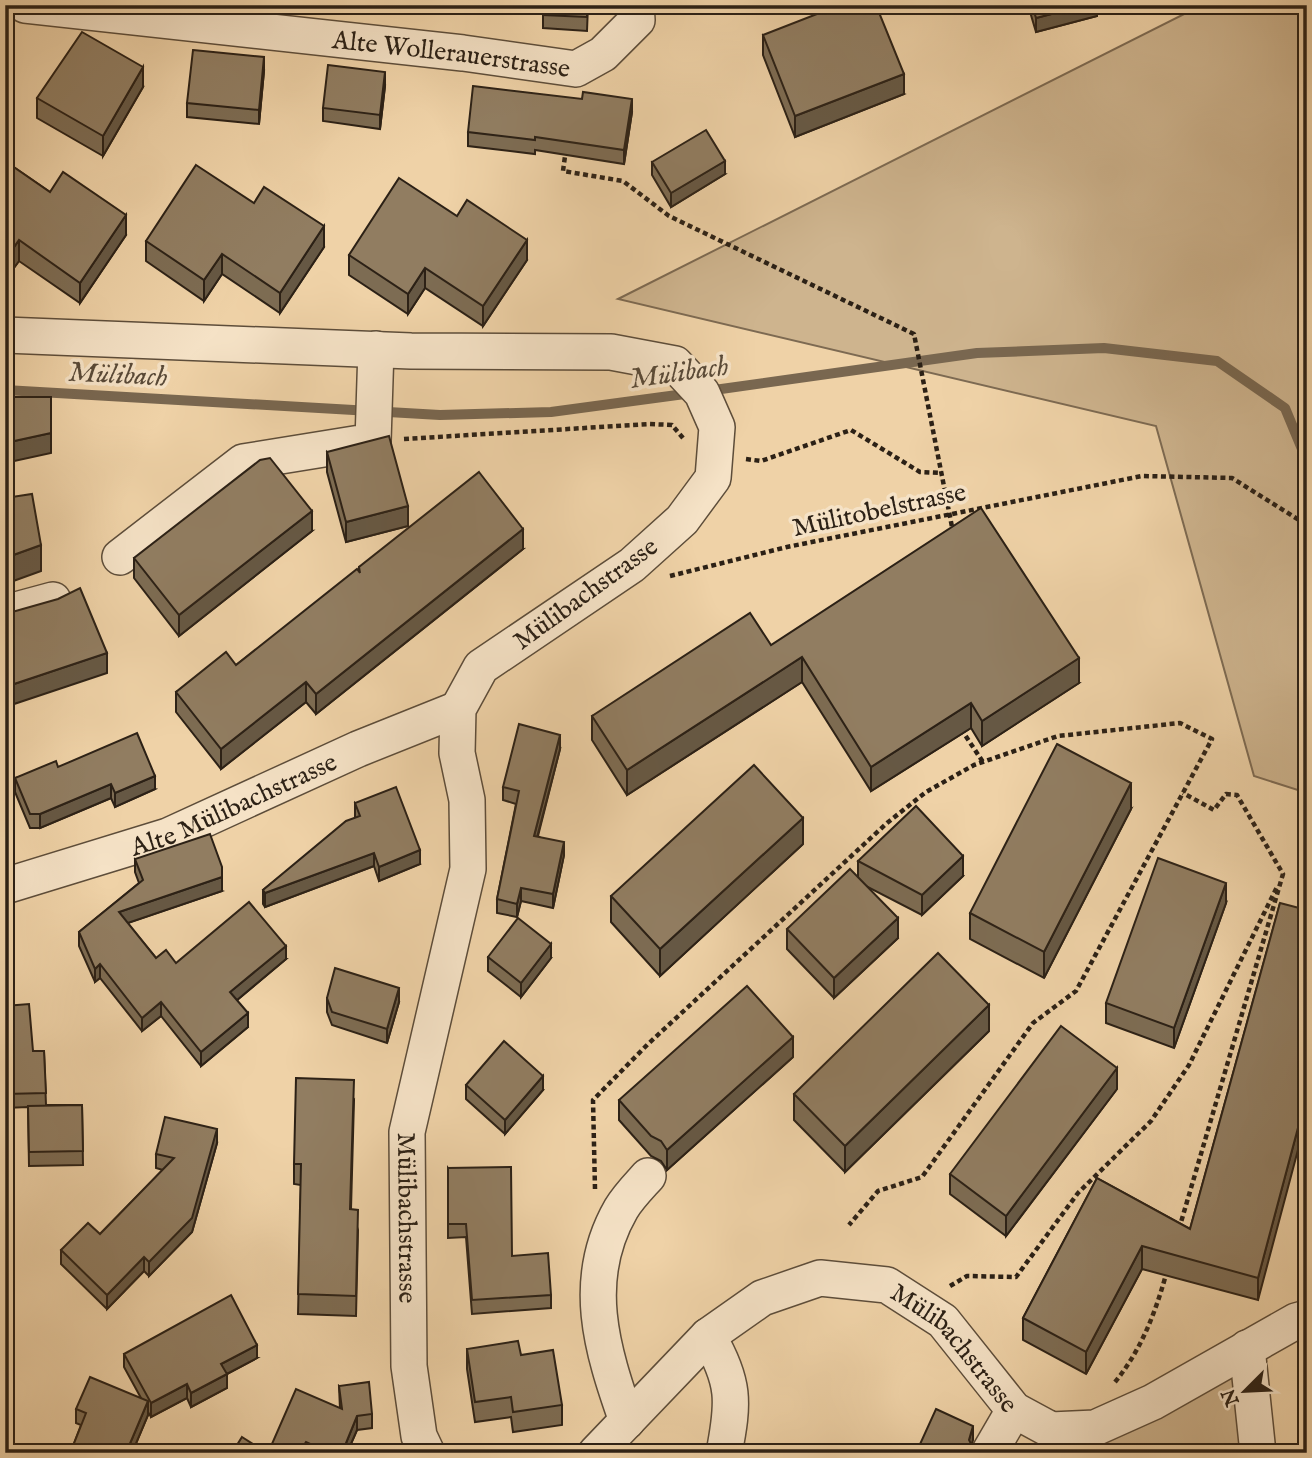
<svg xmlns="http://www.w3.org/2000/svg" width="1312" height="1458" font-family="'IM FELL English',serif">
	<rect width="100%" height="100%" fill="#efd2a7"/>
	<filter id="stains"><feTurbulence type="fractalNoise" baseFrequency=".00286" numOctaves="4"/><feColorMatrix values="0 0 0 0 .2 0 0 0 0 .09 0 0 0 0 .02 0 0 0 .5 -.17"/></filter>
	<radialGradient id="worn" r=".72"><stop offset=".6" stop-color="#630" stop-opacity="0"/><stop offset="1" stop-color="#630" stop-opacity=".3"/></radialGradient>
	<!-- green -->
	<g fill="#ceb48e" stroke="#7d6a52" stroke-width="2">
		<path d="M1202 5H1245L1307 13V793L1254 776 1156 426 618 299Z"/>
		<path d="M1238 1353 1256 1406 1238 1453H1043L1051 1430Z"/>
	</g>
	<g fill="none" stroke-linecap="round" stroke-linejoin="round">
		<!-- stream -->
		<g stroke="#796750" stroke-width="10">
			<path d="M5 390 440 415 551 412 692 393"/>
			<path d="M707 391 977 353 1104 348 1217 361 1285 408 1307 461"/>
		</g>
		<!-- minor casing -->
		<g stroke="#5d4d3a" stroke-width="38">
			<g id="minor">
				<path id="s1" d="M25 5 463 53 576 69 603 54 637 20 636 5"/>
				<path id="s2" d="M5 335 411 351 611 352 675 364 702 393 717 427 713 478 682 520 632 565 481 667 458 709 457 753 467 800 468 869 407 1132 409 1366 419 1436 427 1453"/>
				<path d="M120 557 243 462 373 441 376 349"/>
				<path d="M5 613 53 600"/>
				<path id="s3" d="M5 886 168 836 358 749 458 709"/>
				<path d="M708 1336C735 1382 734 1402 724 1453"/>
				<path d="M1247 1348 1258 1453"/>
				<path d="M627 1421C602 1350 580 1280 621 1209 628 1197 639 1186 648 1176"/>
				<path id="s4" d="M596 1453 708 1336 762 1298 820 1278 887 1285 943 1321 1014 1410 1051 1430 1095 1428 1153 1402 1296 1321 1307 1318"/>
				<path d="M989 1453 1014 1410"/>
			</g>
		</g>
		<!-- path -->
		<g stroke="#2c2116" stroke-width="4.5" stroke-dasharray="5 3.5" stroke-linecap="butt">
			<path d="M566 149 563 171 623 181 669 216 914 334 953 532"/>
			<path d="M404 439 650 424 672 425 683 438"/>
			<path d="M746 459 761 461 851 430 920 472 942 473"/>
			<path d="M670 576 787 547 1142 476 1232 478 1307 525"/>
			<path d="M961 729 983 762"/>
			<path d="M595 1189 593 1100 648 1044 887 823 926 792 974 765 1058 736 1180 723 1212 739 1076 991 1033 1023 922 1177 878 1191 849 1225"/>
			<path d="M1179 1229 1283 874 1237 795 1226 794 1214 810 1183 793"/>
			<path d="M950 1286 967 1276 1016 1277 1078 1193 1151 1121 1189 1065 1277 887"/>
			<path d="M1115 1382C1142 1349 1156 1311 1167 1271"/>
		</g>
		<!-- minor -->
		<use href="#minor" stroke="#f5e2c6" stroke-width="35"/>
	</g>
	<!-- wall -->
	<g fill="#7d6c53" stroke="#2c2116" stroke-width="2">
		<path d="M543 5H588L587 31 543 28Z"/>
		<path d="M1028 5H1097V16L1036 32Z"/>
		<path d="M763 35 904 94 795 137 763 55Z"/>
		<path d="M264 71 259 124 187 117V103Z"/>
		<path d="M385 86 380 129 323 121V108Z"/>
		<path d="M143 87 103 156 37 118V98Z"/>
		<path d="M582 99 632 112 624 164 535 150V154L468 146V132Z"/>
		<path d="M5 161 50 192 126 235 80 303 19 261 5 280Z"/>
		<path d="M652 162 725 174 671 207 652 175Z"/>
		<path d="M254 203 324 247 280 313 222 274 204 301 146 261V241Z"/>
		<path d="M457 216 527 260 483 326 425 288 408 314 349 275V255Z"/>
		<path d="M327 452 408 526 346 542 327 472Z"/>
		<path d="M312 531 179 636 134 578V558Z"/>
		<path d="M523 549 316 714 306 702 221 769 176 712V692L236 665 359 571V567Z"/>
		<path d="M771 645 1079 683 982 746 971 728 871 791 802 682 627 795 592 740V716Z"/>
		<path d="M560 749 538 836 564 855 553 908 521 901 517 917 497 913V899L516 804 503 800V787Z"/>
		<path d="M58 767 155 789 115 807 111 798 40 828H30L15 792V778Z"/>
		<path d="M355 803 420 864 379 881 374 866 265 907 263 904V890L355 818Z"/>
		<path d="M1131 809 1044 978 970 939V913Z"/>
		<path d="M803 844 660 976 611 922V896Z"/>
		<path d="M135 859 222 891 127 923 156 958 176 963 286 959 237 1000 248 1027 201 1066 161 1016 142 1031 100 978 95 982 79 946V932L139 883 135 872Z"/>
		<path d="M858 861 963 876 922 915 866 886 898 938 834 998 787 949V929L858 878Z"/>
		<path d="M1226 903 1174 1048 1106 1023V1003Z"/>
		<path d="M1280 903 1258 1300 1142 1269 1086 1374 1023 1340V1318L1097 1178 1190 1229Z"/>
		<path d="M488 957 551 958 521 997 488 971Z"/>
		<path d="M327 998 399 1002 387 1043 332 1025 327 1012Z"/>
		<path d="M5 1006 33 1051H44L46 1105H82L83 1165 29 1166 28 1107 5 1108Z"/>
		<path d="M989 1031 845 1172 794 1120V1094Z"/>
		<path d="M793 1057 667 1170 661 1161 651 1156 619 1120V1100Z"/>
		<path d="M466 1085 543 1090 505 1134 466 1099Z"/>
		<path d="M1117 1089 1006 1236 950 1194V1174Z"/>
		<path d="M354 1100 351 1209 358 1230 356 1316 298 1314 301 1185 294 1184V1164Z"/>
		<path d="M217 1143 192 1232 149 1276 144 1271 107 1309 61 1264V1250L100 1234 163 1170 156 1168V1154Z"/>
		<path d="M448 1168 512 1256 551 1295V1308L472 1314 466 1237 448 1238Z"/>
		<path d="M467 1349 521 1355 562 1405V1425L513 1432 511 1417 475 1422 467 1369Z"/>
		<path d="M124 1354 257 1358 227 1374V1388L191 1407 187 1398 151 1417 148 1412V1415L132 1453H73V1446L81 1425 76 1423V1409L141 1398 124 1367Z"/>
		<path d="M339 1386 372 1414V1428L357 1430 347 1453H268L340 1409Z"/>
		<path d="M1300 1400H1307V1453H1303L1300 1418Z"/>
	</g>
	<!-- shaded-wall -->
	<g fill="#665844" stroke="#2c2116" stroke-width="2">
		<path d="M1086 5H1097V16L1036 32V18Z"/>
		<path d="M264 57V71L259 124V110Z"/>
		<path d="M143 67V87L103 156V136Z"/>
		<path d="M385 72V86L380 129V115Z"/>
		<path d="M904 74V94L795 137V116Z"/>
		<path d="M632 99V112L624 164V150Z"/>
		<path d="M725 161V174L671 207V193Z"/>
		<path d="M126 215V235L80 303V283Z"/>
		<path d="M324 226V247L280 313V293Z"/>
		<path d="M19 240V261L5 280V260Z"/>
		<path d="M527 240V260L483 326V306Z"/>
		<path d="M222 254V274L204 301V280Z"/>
		<path d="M425 268V288L408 314V294Z"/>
		<path d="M51 433V453L5 463V443Z"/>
		<path d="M408 506V526L346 542V522Z"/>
		<path d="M312 511V531L179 636V615Z"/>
		<path d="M523 529V549L316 714V694Z"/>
		<path d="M41 545V571L5 584V558Z"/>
		<path d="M107 653V673L5 707V687Z"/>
		<path d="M802 657V682L627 795V770Z"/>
		<path d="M1079 658V683L982 746V721Z"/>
		<path d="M306 682V702L221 769V749Z"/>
		<path d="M971 703V728L871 791V767Z"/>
		<path d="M560 735V749L534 849V836Z"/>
		<path d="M155 776V789L115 807V793Z"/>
		<path d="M1131 783V809L1044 978V952Z"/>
		<path d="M111 784V798L40 828V814Z"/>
		<path d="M803 818V844L660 976V949Z"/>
		<path d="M564 842V855L553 908V894Z"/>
		<path d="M420 850V864L379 881V867Z"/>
		<path d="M374 853V866L265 907V893Z"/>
		<path d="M963 856V876L922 915V895Z"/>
		<path d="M222 877V891L119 926V912Z"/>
		<path d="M1226 883V903L1174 1048V1028Z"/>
		<path d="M521 888V901L517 917V904Z"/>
		<path d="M898 918V938L834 998V978Z"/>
		<path d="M551 944V958L521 997V983Z"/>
		<path d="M286 946V959L230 1006V992Z"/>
		<path d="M100 964V978L95 982V969Z"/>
		<path d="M399 988V1002L387 1043V1029Z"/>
		<path d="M161 1002V1016L142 1031V1018Z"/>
		<path d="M989 1005V1031L845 1172V1146Z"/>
		<path d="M248 1013V1027L201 1066V1052Z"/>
		<path d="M793 1037V1057L667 1170V1150Z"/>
		<path d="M1117 1068V1089L1006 1236V1216Z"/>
		<path d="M543 1076V1090L505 1134V1120Z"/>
		<path d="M1307 1094V1116L1258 1300V1278Z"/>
		<path d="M217 1129V1143L192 1232 149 1276V1262Z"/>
		<path d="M1142 1246V1269L1086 1374V1352Z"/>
		<path d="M144 1257V1271L107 1309V1295Z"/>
		<path d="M257 1345V1358L221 1377V1364Z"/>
		<path d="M227 1374V1388L191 1407V1393Z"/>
		<path d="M187 1384V1398L151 1417V1403Z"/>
		<path d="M148 1401V1415L132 1453H126Z"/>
		<path d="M357 1416V1430L347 1453H342Z"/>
		<path d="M973 1426V1440L969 1453V1440Z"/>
		<path d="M306 1442V1453H299Z"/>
	</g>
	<!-- building -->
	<g fill="#917d61" stroke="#2c2116" stroke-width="2">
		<path d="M543 5H587V17L543 15Z"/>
		<path d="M840 5H876L904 74 795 116 763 35Z"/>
		<path d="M1032 5H1086L1036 18Z"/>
		<path d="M82 32 143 67 103 136 37 98Z"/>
		<path d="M193 50 264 57 259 110 187 103Z"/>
		<path d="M328 65 385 72 380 115 323 108Z"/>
		<path d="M473 86 582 99 583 92 632 99 624 150 535 137V140L468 132Z"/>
		<path d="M706 130 725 161 671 193 652 162Z"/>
		<path d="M5 161 50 192 63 172 126 215 80 283 19 240 5 260Z"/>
		<path d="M196 165 254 203 264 187 324 226 280 293 222 254 204 280 146 241Z"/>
		<path d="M399 178 457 216 467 200 527 240 483 306 425 268 408 294 349 255Z"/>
		<path d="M5 397H51V433L5 443Z"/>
		<path d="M389 436 408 506 346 522 327 452Z"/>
		<path d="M270 458 312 511 179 615 134 558 260 460Z"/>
		<path d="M479 472 523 529 316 694 306 682 221 749 176 692 226 652 236 665 357 569 360 573 359 567Z"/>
		<path d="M32 494 41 545 5 558V498Z"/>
		<path d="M981 508 1079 658 982 721 971 703 871 767 802 657 627 770 592 716 750 613 771 645Z"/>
		<path d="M80 588 107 653 5 687V614L58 599Z"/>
		<path d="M519 724 560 735 534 836 564 842 553 894 521 888 517 904 497 899 519 791 503 787Z"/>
		<path d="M137 733 155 776 115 793 111 784 40 814H30L15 778 56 761 58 767Z"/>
		<path d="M1057 744 1131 783 1044 952 970 913Z"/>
		<path d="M754 765 803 818 660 949 611 896Z"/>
		<path d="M396 787 420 850 379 867 374 853 265 893 263 890 346 821 360 816 355 803Z"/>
		<path d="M916 806 963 856 922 895 858 861Z"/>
		<path d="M210 834 222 867V877L119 912 156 958 166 950 176 963 249 902 286 946 230 992 248 1013 201 1052 161 1002 142 1018 100 964 95 969 79 932 143 880 135 859Z"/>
		<path d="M1158 858 1226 883 1174 1028 1106 1003Z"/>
		<path d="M850 869 898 918 834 978 787 929Z"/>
		<path d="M1280 903 1307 910V1094L1258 1278 1142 1246 1086 1352 1023 1318 1097 1178 1190 1229Z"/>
		<path d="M518 918 551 944 521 983 488 957Z"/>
		<path d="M938 953 989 1005 845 1146 794 1094Z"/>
		<path d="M335 968 399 988 387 1029 332 1012 327 998Z"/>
		<path d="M747 986 793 1037 667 1150 661 1141 651 1136 619 1100Z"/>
		<path d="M29 1004 33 1051H44L46 1093 5 1094V1006Z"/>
		<path d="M1061 1026 1117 1068 1006 1216 950 1174Z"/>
		<path d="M504 1041 543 1076 505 1120 466 1085Z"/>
		<path d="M296 1078 354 1080 350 1209 358 1210 356 1296 298 1294 301 1164H294Z"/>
		<path d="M82 1105 83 1151 29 1152 28 1106Z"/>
		<path d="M165 1117 217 1129 192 1218 149 1262 144 1257 107 1295 61 1250 88 1223 100 1234 174 1158 156 1154Z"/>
		<path d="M511 1167 512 1256 548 1253 551 1295 472 1300 466 1224H448V1168Z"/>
		<path d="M231 1295 257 1345 221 1364 227 1374 191 1393 187 1384 151 1403 124 1354Z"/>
		<path d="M518 1341 521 1355 553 1350 562 1405 513 1412 511 1397 475 1402 467 1349Z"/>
		<path d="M90 1377 148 1401 126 1453H90L73 1446 86 1413 76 1409Z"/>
		<path d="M369 1382 372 1414 357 1416 342 1453H330L306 1442 299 1453H268L296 1389 342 1409 339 1386Z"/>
		<path d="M1300 1400H1307V1452H1305Z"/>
		<path d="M936 1409 973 1426 969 1440 976 1453H916Z"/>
		<path d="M242 1437 267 1453H232Z"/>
	</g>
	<g text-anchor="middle" stroke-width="7" stroke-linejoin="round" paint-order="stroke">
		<!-- street labels -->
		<g font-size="26" fill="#2c2116" stroke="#f5e2c6">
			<text dy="9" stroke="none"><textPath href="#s1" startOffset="429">Alte Wollerauerstrasse</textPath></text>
			<text transform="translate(879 509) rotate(-12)" y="9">Mülitobelstrasse</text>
			<text transform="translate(585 593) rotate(-36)" y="9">Mülibachstrasse</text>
			<text dy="9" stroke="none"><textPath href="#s3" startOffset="243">Alte Mülibachstrasse</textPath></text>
			<text dy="9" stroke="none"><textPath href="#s2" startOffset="1666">Mülibachstrasse</textPath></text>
			<text dy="9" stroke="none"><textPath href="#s4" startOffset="450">Mülibachstrasse</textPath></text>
		</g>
		<!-- water labels -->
		<g font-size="28" font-style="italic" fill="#594a38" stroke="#f5e2c6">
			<text transform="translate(679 371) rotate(-8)" y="10">Mülibach</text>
			<text transform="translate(118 373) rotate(3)" y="10">Mülibach</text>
		</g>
	</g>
	<!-- margin -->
	<rect width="1312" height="1458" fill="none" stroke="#efd2a7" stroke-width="28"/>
	<rect x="7" y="7" width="1298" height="1444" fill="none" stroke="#2c2116" stroke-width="3.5"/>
	<rect x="14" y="14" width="1284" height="1430" fill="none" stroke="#2c2116" stroke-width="2"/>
	<!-- north arrow -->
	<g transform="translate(1245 1391) rotate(246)" stroke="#f5e2c6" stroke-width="5" paint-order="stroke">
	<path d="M0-5L12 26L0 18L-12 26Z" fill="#2c2116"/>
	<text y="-10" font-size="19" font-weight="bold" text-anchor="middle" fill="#2c2116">N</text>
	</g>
	<rect width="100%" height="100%" filter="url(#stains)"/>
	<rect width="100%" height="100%" fill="url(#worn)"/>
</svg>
